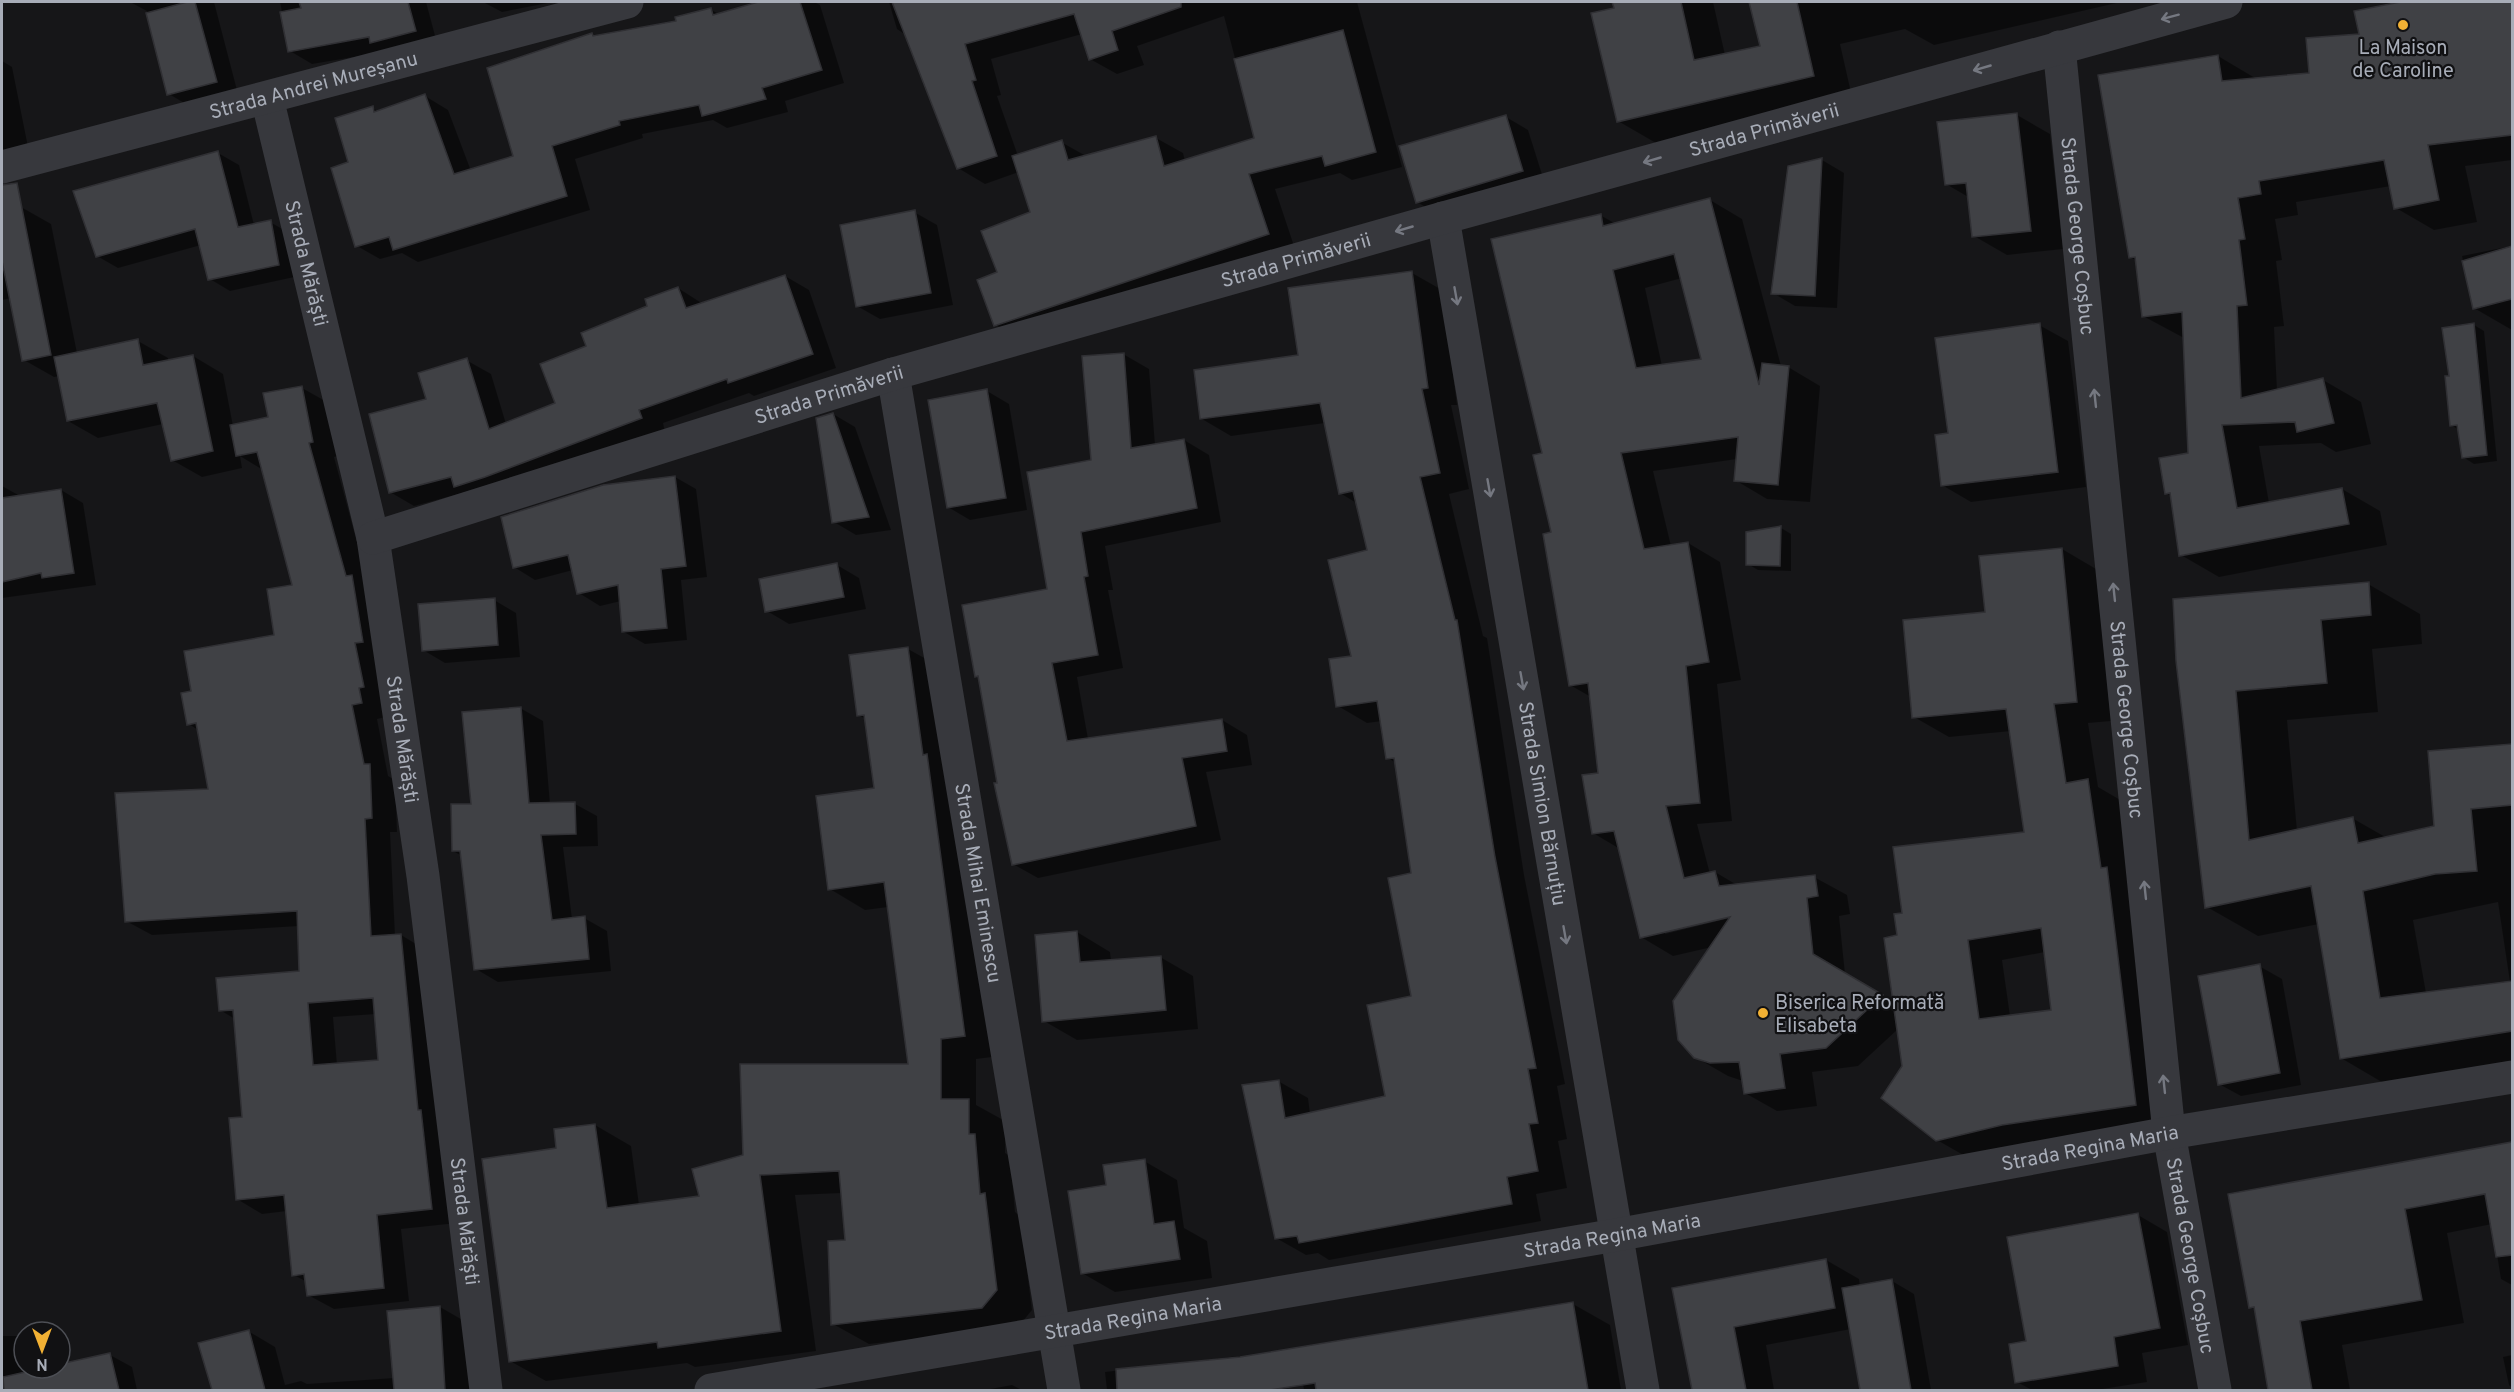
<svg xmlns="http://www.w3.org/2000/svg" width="2514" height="1392" font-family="Overpass,sans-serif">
	<rect width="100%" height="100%" fill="#161618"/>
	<!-- shadow -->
	<g fill="#0007" fill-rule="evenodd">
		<path d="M130 2H216H214L238 94 191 107 169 94 147 11Z"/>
		<path d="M280 2H426L437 43 312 64 290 51Z"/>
		<path d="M483 2H553L502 12Z"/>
		<path d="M763 2H814L820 5 844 83 785 101 788 112 727 128 713 120 642 134 643 138 575 159 590 210 418 262 402 253 380 259 357 246 350 163 373 108 379 112 425 96 448 110 471 171 515 157 592 35 596 37 678 22 710 9 720 15Z"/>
		<path d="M889 2H1357L1402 167 1352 180 1340 173 1275 189 1295 249 1022 340 996 325 1032 213 1019 172 985 184 958 168 906 35 897 29ZM1224 16 1256 139 1185 161 1183 153 1156 138 1086 156 1061 142 1018 156 997 96 1001 95 991 59 1082 34 1090 59 1117 74 1144 65 1137 46Z"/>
		<path d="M1614 2H1713L1725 55 1761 47 1751 2H2121L1934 45 1905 29 1840 44 1852 97 1656 143 1618 121Z"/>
		<path d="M2408 2H2512V160L2465 166 2477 222 2434 230 2396 208 2391 186 2296 202 2298 215 2275 219 2282 260 2276 261 2284 326 2274 327 2277 391 2323 380 2361 402 2371 444 2336 452 2321 443 2259 446 2269 503 2342 489 2380 511 2387 545 2219 577 2181 555 2171 496 2166 493 2189 454 2184 338 2143 316 2137 261 2130 257 2218 56 2255 78 2310 74 2361 35 2356 12Z"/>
		<path d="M2 61 12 67 29 152 2 157Z"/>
		<path d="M2017 115 2050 134 2063 249 2007 255 1974 236 1970 198 1946 184Z"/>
		<path d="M1506 117 1528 130 1545 184 1439 215 1417 202Z"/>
		<path d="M218 153 239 165 254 225 270 222 291 234 299 276 230 291 210 279 201 245 118 268 97 256Z"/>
		<path d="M1822 160 1844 173 1837 308 1795 306 1773 293 1789 167Z"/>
		<path d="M1710 200 1742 219 1781 366 1788 367 1820 386 1810 502 1767 499 1735 480 1737 459 1653 471 1671 546 1688 543 1720 562 1741 680 1717 684 1732 821 1697 824 1710 874 1715 872 1737 885 1814 877 1847 895 1850 914 1839 916 1845 974 1895 1003 1899 936 1903 914 2026 833 2011 731 1949 737 1914 717 1987 614 2062 549 2096 569 2111 721 2088 723 2098 787 2122 801 2170 1124 1972 1160 1937 1140 1904 1066 1898 1029 1858 1066 1812 1072 1817 1106 1777 1111 1745 1093 1743 1081 1728 1076 1695 1057 1712 947 1673 956 1641 937 1620 849 1593 833 1600 774 1591 697 1570 685 1543 454 1600 215 1616 224ZM1682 278 1703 360 1662 366 1645 288ZM1737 913 1738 916 1665 934V931ZM2045 952 2053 1011 2010 1016 2002 960Z"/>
		<path d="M21 207 51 224 77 353 138 341 168 358V361L193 356 223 374 233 426 270 419 302 388 327 402 338 456 334 457 369 587 386 717 377 719 388 776 395 780 397 832H390L395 936 401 935 426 950 457 1223 401 1229 409 1301 334 1309 308 1295 307 1282 294 1275 287 1211 262 1214 237 1199 243 1118 235 1019 220 1010 301 972 299 926 152 935 126 921 210 791 198 730 189 724 193 692 276 636 294 586 263 470 240 456 242 468 202 477 172 460 163 424 98 438 68 421 59 376 54 377 24 360 11 298 2 300V211ZM376 1014 380 1061 337 1065 333 1017Z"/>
		<path d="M914 212 937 225 953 305 880 319 857 306Z"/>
		<path d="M2512 246V330L2474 308 2462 256Z"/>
		<path d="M1412 273 1442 290 1457 405H1451L1469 489 1449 494 1483 636 1487 638 1524 875 1565 1084 1557 1086 1567 1139 1558 1141 1567 1188 1536 1194 1541 1221 1329 1260 1318 1253 1306 1255 1276 1238 1278 1081 1308 1098 1310 1114 1387 1097 1413 997 1412 874 1396 763 1388 758 1382 721 1367 723 1338 706 1353 657 1369 551 1358 504 1340 493 1325 423 1231 436 1202 419 1299 357Z"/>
		<path d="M785 276 809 290 836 368 754 396 749 393 663 423 665 432 466 492 414 506 390 492 428 400 466 360 491 374 506 424 557 404 588 347 678 288 703 304Z"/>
		<path d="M2039 325 2068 341 2086 487 1971 502 1942 485 1950 435Z"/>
		<path d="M2474 325 2484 331 2497 461 2474 464 2463 457 2459 430 2451 425V377Z"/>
		<path d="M1123 354 1149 369 1155 445 1184 440 1209 455 1221 522 1105 546 1113 590H1108L1123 668 1077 677 1088 739 1222 720 1247 735 1252 765 1206 772 1221 840 1038 878 1013 864 979 678 976 676 1049 591 1092 462Z"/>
		<path d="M987 391 1009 404 1027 510 970 520 948 507Z"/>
		<path d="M2511 413H2512V441Z"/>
		<path d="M833 414 855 427 891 530 856 535 834 522Z"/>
		<path d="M675 477 696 489 707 577 681 580 687 640 645 644 624 632 621 601 600 606 579 593 573 570 535 580 514 567Z"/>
		<path d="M2 486 20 496 61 490 83 503 96 585 2 598Z"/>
		<path d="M1781 528 1791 534V571L1758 570 1748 564Z"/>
		<path d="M837 565 859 578 866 609 789 624 767 611Z"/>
		<path d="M2368 584 2420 614 2422 644 2372 649 2378 712 2287 720 2297 831 2352 818 2387 838 2436 827 2430 753 2512 745V1069L2392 1088 2341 1058 2319 924 2258 936 2207 907 2178 660ZM2498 902 2510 982 2426 993 2413 920Z"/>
		<path d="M494 600 516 613 520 657 445 663 423 650Z"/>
		<path d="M908 649 944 669 1000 1056 976 1059V1105L1005 1121V1153L1010 1156 1015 1212 1020 1216 1032 1310 1018 1327 869 1344 833 1324 846 1242 842 1193 795 1195 816 1351 695 1367 687 1363 546 1381 510 1361 558 1149 595 1125 631 1146 639 1205 700 1197 744 1157 910 1066 888 907 865 910 830 889 876 789 866 719 858 715Z"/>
		<path d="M520 708 543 721 550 804H575L597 816 598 846 563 847 572 919 584 918 607 931 611 971 498 982 476 969 462 856 453 851Z"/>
		<path d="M1077 932 1110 952 1111 961 1160 957 1193 976 1198 1029 1077 1040 1044 1021Z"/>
		<path d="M2259 966 2282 979 2301 1085 2241 1096 2219 1084Z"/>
		<path d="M2512 1144V1285L2501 1279 2492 1224 2447 1233 2464 1323 2342 1345 2350 1390H2269L2256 1310 2250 1307 2230 1195Z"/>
		<path d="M1144 1161 1177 1180 1184 1228 1207 1241 1212 1278 1115 1292 1082 1273 1108 1186Z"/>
		<path d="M2138 1215 2167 1232 2188 1345 2142 1353 2147 1382 2096 1390H2032L2017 1382 2028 1342Z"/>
		<path d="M1826 1260 1859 1279 1860 1287 1892 1281 1914 1294 1931 1390H1861L1851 1329 1766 1345 1774 1390H1693L1673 1289Z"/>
		<path d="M1573 1304 1610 1325 1621 1390H1304L1298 1349Z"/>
		<path d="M440 1307 466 1322 471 1390H213L200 1344 248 1331 275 1347 285 1385 301 1381 307 1384 394 1378Z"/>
		<path d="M2 1336H24V1368H60V1366L110 1355 132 1367 137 1390H2Z"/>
		<path d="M2512 1355V1388L2509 1385 2503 1357Z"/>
		<path d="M1239 1356 1272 1376 1274 1390H1107L1105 1372Z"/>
		<path d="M1012 1385 1022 1390H985Z"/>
	</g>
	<!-- building -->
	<g fill="#404145" stroke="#303034" stroke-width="1.5" fill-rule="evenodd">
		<path d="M187 2H195L217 82 167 95 146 13Z"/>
		<path d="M299 2H408L416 31 370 43 369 37 288 52 280 12 301 8Z"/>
		<path d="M758 2H800L822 70 762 88 766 99 702 116 699 105 619 121 620 125 552 146 567 196 393 250 389 237 355 247 331 168 348 162 335 118 373 106 374 112 425 94 454 174 513 156 487 68 592 33 593 36 676 21 675 17 711 8 713 15Z"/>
		<path d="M892 2H1181V7L1112 31 1118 50 1089 60 1074 14 965 44 976 80 972 81 997 156 957 169Z"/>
		<path d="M1612 2H1681L1694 60 1760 46 1749 2H1797L1814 76 1617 122 1591 13 1614 8Z"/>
		<path d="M2400 2H2512V135L2428 145 2439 200 2394 209 2384 160 2259 181 2261 194 2238 198 2245 239 2239 240 2247 305 2237 306 2241 398 2323 378 2334 423 2297 432 2295 422 2222 425 2237 508 2342 488 2349 524 2179 556 2170 493 2165 494 2159 458 2188 453 2182 312 2142 317 2135 257 2129 258 2098 75 2218 55 2222 81 2309 73 2306 38 2359 34 2354 11Z"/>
		<path d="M1343 30 1376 152 1325 166 1322 156 1249 174 1269 234 994 326 977 280 997 272 981 231 1030 212 1012 156 1062 140 1068 160 1156 136 1164 166 1254 138 1234 59Z"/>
		<path d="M2017 113 2031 231 1972 237 1966 183 1945 185 1937 122Z"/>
		<path d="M1506 115 1523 171 1416 203 1399 146Z"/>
		<path d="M218 151 238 227 271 220 279 265 208 280 195 229 96 257 73 191Z"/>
		<path d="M1822 158 1815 296 1771 294 1788 166Z"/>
		<path d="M17 183 51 355 22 361 2 261V185Z"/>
		<path d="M1710 198 1759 385 1762 363 1789 366 1778 485 1734 481 1738 437 1621 453 1644 549 1688 542 1709 662 1686 666 1700 803 1666 806 1684 878 1715 871 1719 886 1815 875 1818 896 1807 898 1813 954 1883 995 1826 1048 1780 1054 1785 1088 1744 1094 1739 1062 1710 1063 1694 1058 1678 1040 1673 1001 1730 917 1640 938 1614 831 1592 834 1582 775 1598 773 1588 683 1569 686 1543 534 1551 532 1533 455 1542 453 1491 239 1601 214 1603 226ZM1674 254 1701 359 1636 368 1613 270Z"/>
		<path d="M915 210 931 293 856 307 840 225Z"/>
		<path d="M2512 246V299L2473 309 2462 261Z"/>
		<path d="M1412 271 1428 388 1422 389 1440 473 1420 477 1455 620H1457L1495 857 1536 1068 1528 1069 1538 1123 1529 1124 1538 1171 1507 1177 1512 1204 1299 1243 1297 1236 1275 1239 1242 1085 1279 1080 1285 1118 1385 1096 1367 1005 1411 996 1388 878 1411 873 1394 758 1386 759 1377 701 1336 707 1329 659 1351 656 1328 560 1367 550 1353 491 1339 494 1320 403 1200 419 1194 370 1298 355 1288 288Z"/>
		<path d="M785 275 813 354 728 383 727 379 639 410 642 418 485 477 454 487 451 477 389 493 369 414 426 399 418 373 467 358 489 429 555 403 540 364 586 346 581 333 647 306 645 299 678 287 686 308Z"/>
		<path d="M2040 323 2058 472 1941 486 1935 435 1948 433 1935 338Z"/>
		<path d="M2474 323 2487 455 2462 458 2457 425 2450 426 2445 376H2449L2442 328Z"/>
		<path d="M138 339 143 365 193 355 213 451 171 461 157 403 67 421 54 357Z"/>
		<path d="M1124 353 1131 448 1184 439 1197 508 1081 532 1088 576 1084 577 1098 655 1052 663 1067 741 1222 719 1227 751 1182 758 1196 826 1012 865 994 783H997L978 676 975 677 962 605 1047 589 1027 472 1091 460 1082 356Z"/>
		<path d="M302 386 313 442 309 443 346 576 352 575 363 642 355 643 364 687 359 688 362 703 352 705 364 764H370L372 818 365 819 371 936 401 934 418 1110H421L432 1209 377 1215 384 1288 307 1296 304 1274 292 1276 284 1195 236 1200 229 1118 242 1117 233 1010 219 1011 216 978 299 971 297 911 125 922 115 793 208 789 196 723 187 725 181 693 191 691 184 651 274 635 267 589 292 585 257 452 236 456 230 425 268 417 263 393ZM373 998 378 1060 313 1065 308 1003Z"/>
		<path d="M987 389 1006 498 947 508 928 400Z"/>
		<path d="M833 413 869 517 832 523 816 418Z"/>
		<path d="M675 476 686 566 661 569 667 628 622 632 618 585 577 594 568 555 513 568 501 517 603 485Z"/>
		<path d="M61 489 74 573 42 578 41 573 2 582V498Z"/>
		<path d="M1781 526 1780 566 1746 565V532Z"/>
		<path d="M2062 548 2077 702 2054 704 2066 783 2088 779 2101 868 2107 867 2136 1105 2002 1125 1936 1141 1881 1098 1902 1066 1884 938 1897 935 1894 914 1902 913 1893 847 2024 832 2006 709 1912 718 1903 620 1985 612 1979 556ZM2041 928 2051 1010 1979 1019 1968 940Z"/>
		<path d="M837 563 844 597 765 612 759 579Z"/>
		<path d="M2369 582 2371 615 2321 620 2327 683 2236 691 2249 840 2353 817 2358 843 2434 826 2428 751 2512 744V805L2471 809 2477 871 2435 874 2363 891 2380 998 2512 981V1031L2340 1059 2311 886 2205 908 2176 661 2173 599Z"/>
		<path d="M495 598 498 645 422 651 418 604Z"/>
		<path d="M908 647 923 755 927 754 965 1036 941 1039V1099H969V1134H975L980 1194 985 1193 997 1290 982 1308 831 1325 828 1241 845 1240 839 1171 760 1175 781 1331 658 1348 657 1342 509 1362 482 1159 556 1148 554 1129 595 1124 607 1208 699 1196 692 1169 743 1155 740 1064H908L884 882 828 890 816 796 874 788 864 715 857 716 849 655Z"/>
		<path d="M521 707 529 803 575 802 576 834 541 835 552 920 585 916 589 959 474 970 460 851H452L451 804H471L462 712Z"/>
		<path d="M1077 931 1080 962 1161 956 1166 1010 1042 1022 1035 935Z"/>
		<path d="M2260 964 2280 1073 2218 1085 2198 976Z"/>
		<path d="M2512 1142V1255L2496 1257 2485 1194 2405 1209 2422 1300 2300 1321 2312 1390H2268L2254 1307 2249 1308 2228 1194Z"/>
		<path d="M1145 1159 1154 1224 1174 1221 1180 1259 1081 1274 1068 1191 1106 1185 1103 1165Z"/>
		<path d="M2138 1213 2160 1328 2114 1337 2118 1366 2015 1383 2009 1344 2026 1341 2007 1237Z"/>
		<path d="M1826 1259 1835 1308 1734 1327 1746 1390H1692L1672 1288Z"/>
		<path d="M1892 1279 1911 1390H1860L1842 1288Z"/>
		<path d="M1573 1302 1588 1390H1316L1315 1383 1270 1390H1117L1116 1369 1240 1357Z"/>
		<path d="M440 1306 445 1390H394L387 1311Z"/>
		<path d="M249 1330 265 1390H212L198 1343Z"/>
		<path d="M110 1353 119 1390H4L3 1377 43 1368H60V1364Z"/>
	</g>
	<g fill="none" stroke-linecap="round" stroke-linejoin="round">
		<!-- minor -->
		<g stroke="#37383d" stroke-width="33">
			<path id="s1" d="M2059 47 2169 1133 2215 1390"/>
			<path id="s2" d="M267 98 373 538 423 876 486 1390"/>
			<path id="s3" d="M2 167 627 2"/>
			<path id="s4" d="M1443 218 1643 1390"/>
			<path id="s5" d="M893 374 1064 1390"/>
			<path id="s6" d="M373 538 893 374 1443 218 2226 2"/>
			<path id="s7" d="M711 1390 1616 1235 2169 1133 2512 1077"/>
		</g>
	</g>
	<!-- one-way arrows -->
	<defs><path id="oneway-shaft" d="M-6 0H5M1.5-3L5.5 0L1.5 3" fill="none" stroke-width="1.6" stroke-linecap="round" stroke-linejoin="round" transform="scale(1.5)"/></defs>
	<g stroke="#757881">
		<use href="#oneway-shaft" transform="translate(2170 17) rotate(165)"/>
		<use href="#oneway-shaft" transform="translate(1982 68) rotate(164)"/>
		<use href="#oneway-shaft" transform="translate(1652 160) rotate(164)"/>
		<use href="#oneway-shaft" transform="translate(1404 229) rotate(164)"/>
		<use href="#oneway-shaft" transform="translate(1456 296) rotate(80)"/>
		<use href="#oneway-shaft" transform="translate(2095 398) rotate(-96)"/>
		<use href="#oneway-shaft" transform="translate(1489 488) rotate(80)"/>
		<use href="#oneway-shaft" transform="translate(2114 592) rotate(-96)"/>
		<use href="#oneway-shaft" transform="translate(1522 681) rotate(80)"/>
		<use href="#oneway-shaft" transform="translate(2145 890) rotate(-96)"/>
		<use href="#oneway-shaft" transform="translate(1565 935) rotate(80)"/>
		<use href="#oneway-shaft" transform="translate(2164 1084) rotate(-96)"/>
	</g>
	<!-- markers -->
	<g fill="#f2b134" stroke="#111113" stroke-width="2">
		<circle cx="2403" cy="25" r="6"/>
		<circle cx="1763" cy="1013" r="6"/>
	</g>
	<g text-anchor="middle" stroke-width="4.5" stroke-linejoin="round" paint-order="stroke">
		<!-- poi labels -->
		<g font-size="20" fill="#a8adb8" stroke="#111113">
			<text x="2403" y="54">La Maison<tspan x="2403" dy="23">de Caroline</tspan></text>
			<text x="1775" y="1009" text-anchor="start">Biserica Reformată<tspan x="1775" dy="23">Elisabeta</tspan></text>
		</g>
		<!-- street labels -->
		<g font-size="20" fill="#a8adb8" stroke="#111113">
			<text dy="7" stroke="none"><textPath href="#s3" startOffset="322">Strada Andrei Mureșanu</textPath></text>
			<text dy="7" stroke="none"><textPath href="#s6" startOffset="1450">Strada Primăverii</textPath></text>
			<text dy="7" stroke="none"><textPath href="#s1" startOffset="190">Strada George Coșbuc</textPath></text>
			<text dy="7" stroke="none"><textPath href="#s6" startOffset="964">Strada Primăverii</textPath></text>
			<text dy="7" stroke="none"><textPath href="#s2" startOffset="170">Strada Mărăști</textPath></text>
			<text dy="7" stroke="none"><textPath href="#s6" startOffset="478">Strada Primăverii</textPath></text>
			<text dy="7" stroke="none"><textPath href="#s1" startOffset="676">Strada George Coșbuc</textPath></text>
			<text dy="7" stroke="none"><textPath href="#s2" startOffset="656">Strada Mărăști</textPath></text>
			<text dy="7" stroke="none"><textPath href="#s4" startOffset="594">Strada Simion Bărnuțiu</textPath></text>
			<text dy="7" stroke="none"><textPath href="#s5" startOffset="516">Strada Mihai Eminescu</textPath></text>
			<text dy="7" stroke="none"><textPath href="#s7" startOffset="1400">Strada Regina Maria</textPath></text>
			<text dy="7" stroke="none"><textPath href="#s2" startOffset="1142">Strada Mărăști</textPath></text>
			<text dy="7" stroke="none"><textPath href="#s7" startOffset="914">Strada Regina Maria</textPath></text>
			<text dy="7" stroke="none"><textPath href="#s1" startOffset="1216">Strada George Coșbuc</textPath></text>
			<text dy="7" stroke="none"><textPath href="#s7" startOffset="428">Strada Regina Maria</textPath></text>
		</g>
	</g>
	<!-- border -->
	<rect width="2514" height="1392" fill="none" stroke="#a8adb8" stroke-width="6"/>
	<!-- north arrow -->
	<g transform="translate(42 1350) rotate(180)"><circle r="28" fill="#111113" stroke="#4d4f55" stroke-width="1.5"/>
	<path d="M0-4.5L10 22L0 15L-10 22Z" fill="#f2b134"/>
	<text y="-9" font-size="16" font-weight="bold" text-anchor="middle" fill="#a8adb8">N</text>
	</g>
</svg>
